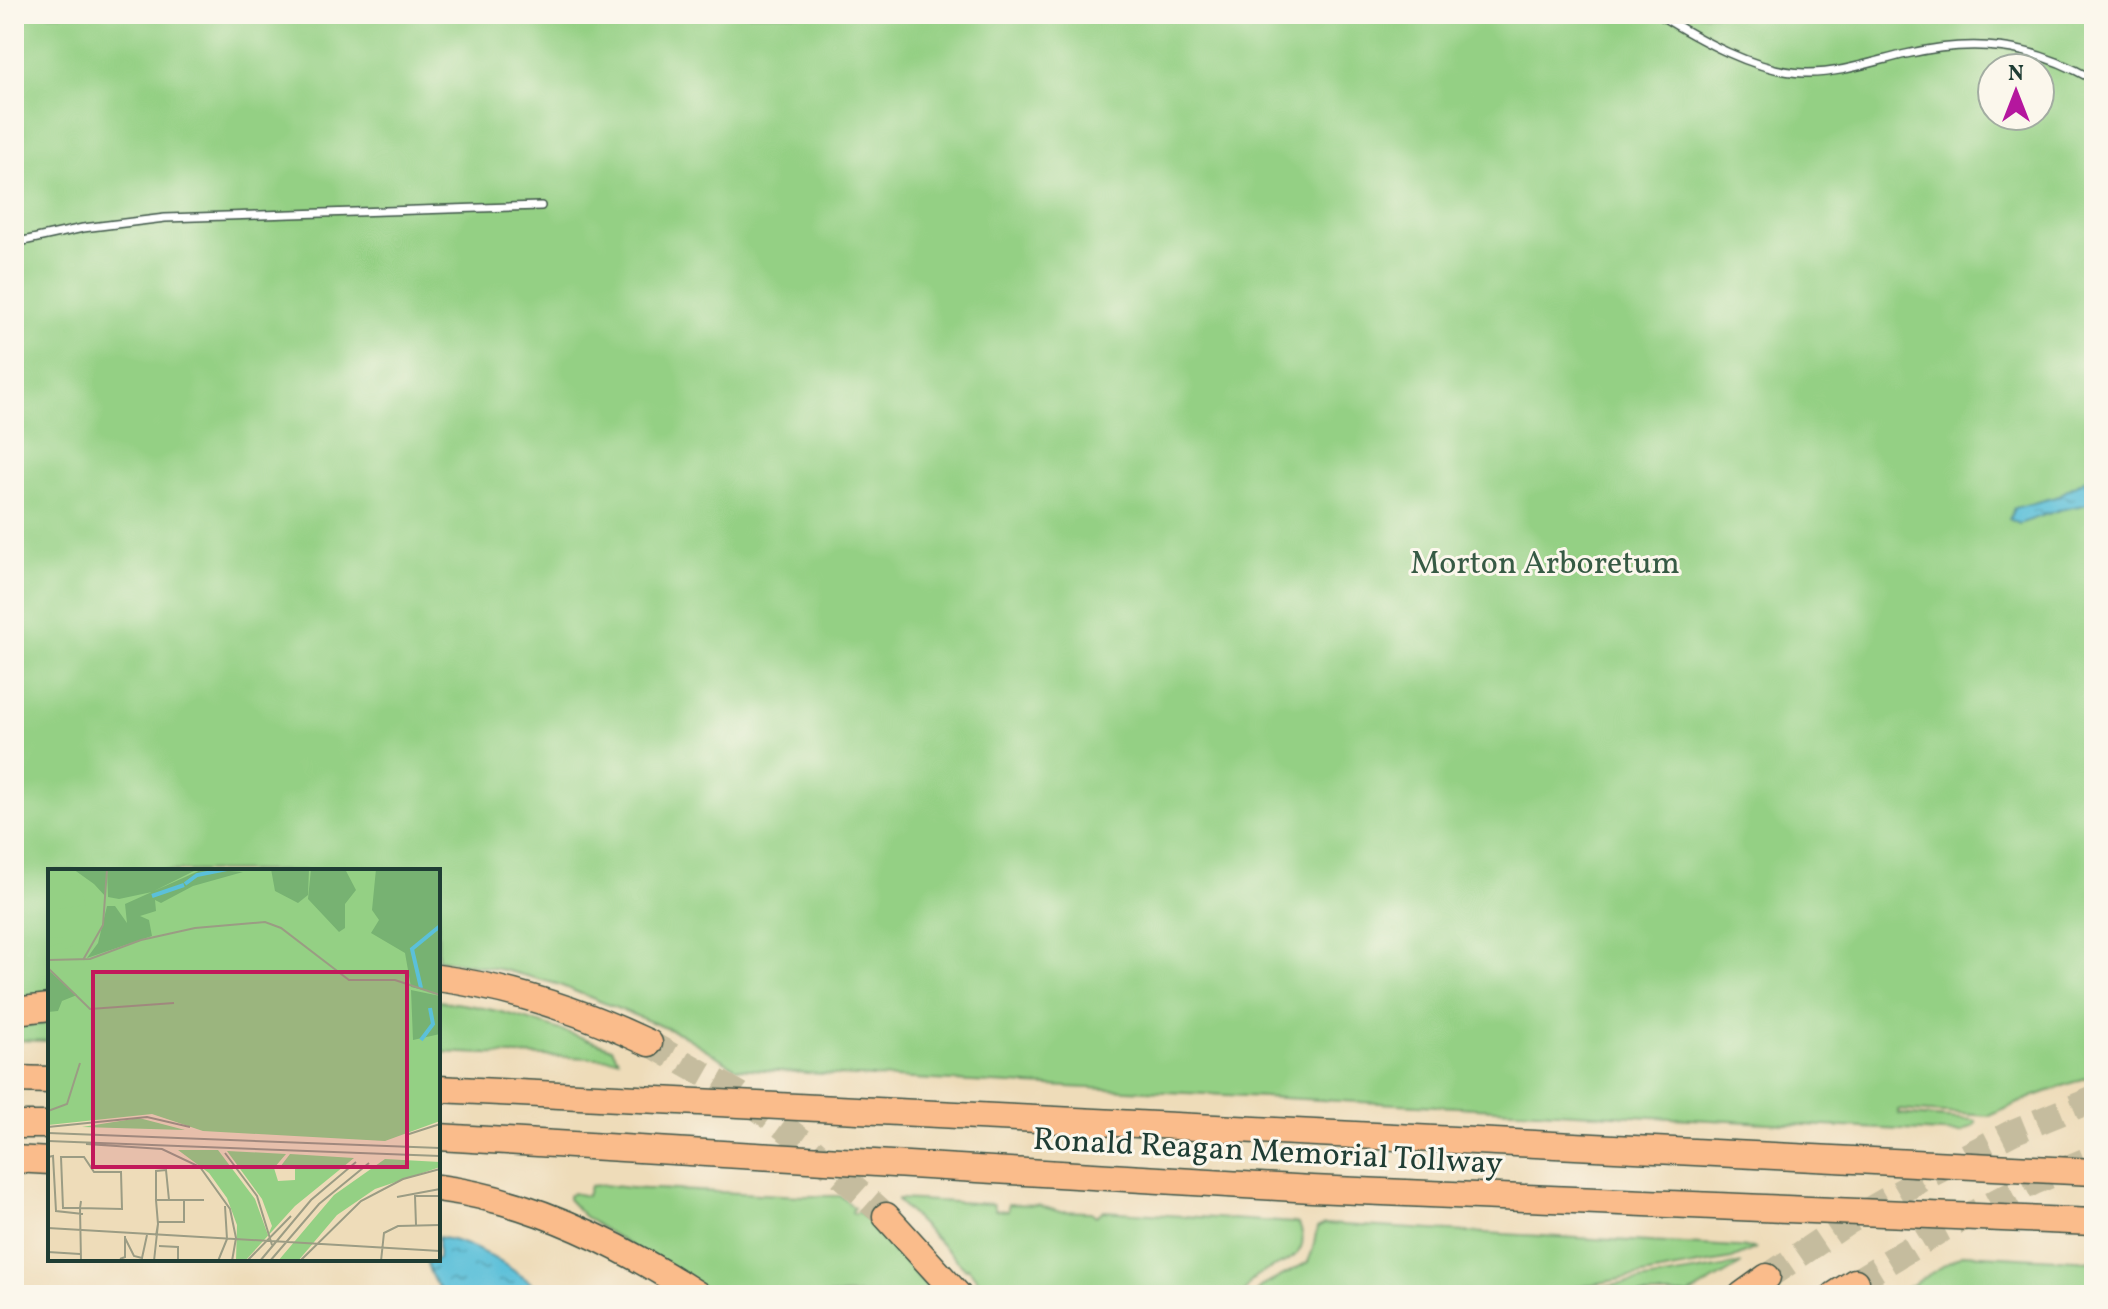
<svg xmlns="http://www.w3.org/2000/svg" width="2108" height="1309" font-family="Vollkorn,serif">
	<defs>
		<pattern id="water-ripples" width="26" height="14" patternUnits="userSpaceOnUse" patternTransform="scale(2)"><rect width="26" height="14" fill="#5bc0d9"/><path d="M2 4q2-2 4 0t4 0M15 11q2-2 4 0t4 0" fill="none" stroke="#4b9db1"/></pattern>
	</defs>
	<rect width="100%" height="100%" fill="#fbf7ec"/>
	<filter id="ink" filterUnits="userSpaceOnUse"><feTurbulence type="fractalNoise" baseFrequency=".0125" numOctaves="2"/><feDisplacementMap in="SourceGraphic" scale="16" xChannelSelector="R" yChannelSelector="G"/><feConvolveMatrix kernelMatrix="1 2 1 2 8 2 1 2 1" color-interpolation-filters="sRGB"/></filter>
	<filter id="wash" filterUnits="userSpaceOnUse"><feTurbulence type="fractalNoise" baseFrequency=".006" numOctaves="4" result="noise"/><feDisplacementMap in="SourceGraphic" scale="32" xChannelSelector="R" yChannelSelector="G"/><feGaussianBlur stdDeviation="1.8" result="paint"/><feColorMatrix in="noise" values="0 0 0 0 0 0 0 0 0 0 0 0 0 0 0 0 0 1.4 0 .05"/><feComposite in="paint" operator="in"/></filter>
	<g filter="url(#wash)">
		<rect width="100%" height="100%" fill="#eedcb9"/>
		<!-- green -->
		<g fill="#94d084" stroke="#5a865c" stroke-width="2" fill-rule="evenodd">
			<path d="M14 14H2094V1075L2032 1097 1990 1116 1898 1110V1114L1973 1120 1976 1121V1124L1961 1133 836 1075 736 1068 681 1034 557 984 504 970 438 959V871H50V995L14 999ZM1992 68H2040V116H1992Z"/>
			<path d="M438 1001C498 1006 555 1028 612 1048L618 1059 438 1052Z"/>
			<path d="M50 1023V1041L14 1040V1027Z"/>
			<path d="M601 1185C619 1186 639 1190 656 1189L803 1196H841L854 1208 852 1212 855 1214 858 1211C885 1238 910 1266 934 1295H711L597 1225 583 1215 568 1199V1196L573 1193 587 1196 590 1186Z"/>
			<path d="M898 1199 993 1204 995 1210 1008 1211V1204L1038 1205 1057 1211 1091 1212 1096 1216 1103 1211 1295 1223 1299 1224C1315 1262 1274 1262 1254 1278 1249 1283 1246 1288 1244 1295H990L968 1268 966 1269 898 1201Z"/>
			<path d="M1325 1224 1756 1248 1732 1259 1571 1288 1573 1292 1742 1264 1689 1295H1255L1261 1287 1308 1262 1313 1249 1317 1228Z"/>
			<path d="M1963 1254 2094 1261V1295H1895Z"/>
		</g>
		<!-- water -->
		<g fill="url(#water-ripples)" stroke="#3d7e86" stroke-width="2">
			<path d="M2094 478V503L2059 510 2019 524 2009 519 2014 508 2056 497 2084 480Z"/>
			<path d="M438 1237C481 1244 514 1271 549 1295L447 1294C434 1286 429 1273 426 1259H438Z"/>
		</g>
	</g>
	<g filter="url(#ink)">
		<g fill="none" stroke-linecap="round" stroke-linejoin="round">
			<!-- motorway-tunnel -->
			<g stroke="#c5bc9e" stroke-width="26" stroke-dasharray="26 13" stroke-linecap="butt">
				<path d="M649 1043 739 1094 806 1144 886 1216"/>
				<path d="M1767 1277 1848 1222 1928 1176 2013 1132 2094 1099"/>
				<path d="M1855 1282 1941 1230 2034 1182 2094 1157"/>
			</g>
			<!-- service casing -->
			<g stroke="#3e5548" stroke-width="10">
				<g id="service">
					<path d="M1658 14C1698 39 1756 72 1804 73 1839 74 1872 62 1906 54 1975 38 2031 44 2094 80"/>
					<path d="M14 243 83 228 165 218 541 206"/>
				</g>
			</g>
			<!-- motorway casing -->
			<g stroke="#3e5548" stroke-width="29">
				<g id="motorway">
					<path d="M438 978C512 988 581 1011 649 1043"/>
					<path d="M14 1011 50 1007"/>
					<path d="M14 1079 50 1080"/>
					<path d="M438 1089 2094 1172"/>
					<path d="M14 1125H50"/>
					<path d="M438 1137 1312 1189 2094 1222"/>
					<path d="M14 1159 50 1161"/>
					<path d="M438 1188C532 1200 620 1244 698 1295"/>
					<path d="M886 1216 958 1295"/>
					<path d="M1742 1295 1767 1277"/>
					<path d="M1835 1295 1855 1282"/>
				</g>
			</g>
			<!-- service -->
			<use href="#service" stroke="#fff" stroke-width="7"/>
			<!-- motorway -->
			<use href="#motorway" stroke="#fabc8b" stroke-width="26"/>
		</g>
	</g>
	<g text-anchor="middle" stroke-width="6" stroke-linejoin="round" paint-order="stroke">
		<!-- park labels -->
		<g font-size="32" fill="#365a44" stroke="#fbf7ec">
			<text x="1545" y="573">Morton Arboretum</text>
		</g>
		<!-- street labels -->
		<g font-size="32" fill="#1f3d34" stroke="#fbf7ec">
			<text transform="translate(1268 1150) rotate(3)" y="11">Ronald Reagan Memorial Tollway</text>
		</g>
	</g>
	<!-- overview -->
	<g transform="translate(48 869)">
		<rect width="392" height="392" fill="#eedcb9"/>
		<path d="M0 0H392V252L337 272 155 262 104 245 0 256ZM91 249 137 261 34 258ZM130 281H170L207 330 220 366 224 357 214 330 179 282 238 285 226 299 230 312 247 311V299L232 298 242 285 306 289 247 337 197 392H188L189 356 179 329 161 304ZM337 290 392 293V298L327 320 289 346 250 392H230L286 326Z" fill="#94d084"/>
		<path d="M25 0H58V28L46 15ZM59 0H150L104 23 71 30 60 28ZM155 0 195 3 145 17 113 34 107 31 108 42 92 47 101 51 104 67 39 89 50 74 59 37H67L79 54 77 35ZM223 0H261L260 26 250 34 227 22ZM263 0H297L308 21 297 35V59L291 63 260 30ZM328 0H392V125L363 118 357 84 323 64 331 51 324 41ZM0 101 29 126 14 132 10 142 0 143ZM363 121 392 127V165L365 171Z" fill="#77b272"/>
		<path d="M29 7 38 36 10 40 24 14ZM21 60H31V74L18 80 13 74 0 78V68L14 69Z" fill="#94d084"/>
		<path fill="none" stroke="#5bc0d9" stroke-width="4" d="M137 15 149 6 179 0M104 27 136 16M373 119 364 80 392 57M373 171 385 155 382 139"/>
		<path fill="none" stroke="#9b9c84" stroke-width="2" d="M0 91 42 90 93 71 147 59 217 53 233 59 301 111H347L392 126M35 91 55 56 59 0M0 99 42 140 126 134M0 242 19 235 32 194M0 258 99 248 142 258M0 264 392 279M358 266 392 255M0 272 392 287M38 275 114 280 152 298 182 340 188 369 184 392M177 284 209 327 224 376M0 288 5 287 8 342 35 345M349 328 392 320M108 330V302L118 301 121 331M109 353H136V331M110 355 108 331H156M368 356 367 327H392M0 359 392 382M77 369 86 387 94 389 99 366M111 377 130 378V392M0 383 32 385M72 390 77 388V367M33 392 32 339 74 340 73 303H46L36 288H13L15 339H32L33 332M106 392 110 355 108 367M170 392 179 370 177 337M199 392 243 347M212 392 263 331 308 293M222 392 271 335 321 294M252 392 313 332 355 310 392 300M333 392 336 364 350 357 392 356"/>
		<path fill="#c2185b" fill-opacity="0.15" stroke="#c2185b" stroke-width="4" d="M45 103H359V298H45Z"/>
		<rect width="392" height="392" fill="none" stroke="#1f3d34" stroke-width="4"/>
	</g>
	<!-- margin -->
	<rect width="2108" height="1309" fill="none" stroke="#fbf7ec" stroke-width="48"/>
	<!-- north arrow -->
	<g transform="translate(2016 92)"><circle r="38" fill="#fbf7ec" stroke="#a3ada2" stroke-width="2"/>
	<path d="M0-6L14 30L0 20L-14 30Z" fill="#b5179e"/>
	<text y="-12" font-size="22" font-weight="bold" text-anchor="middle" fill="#1f3d34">N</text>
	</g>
</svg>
